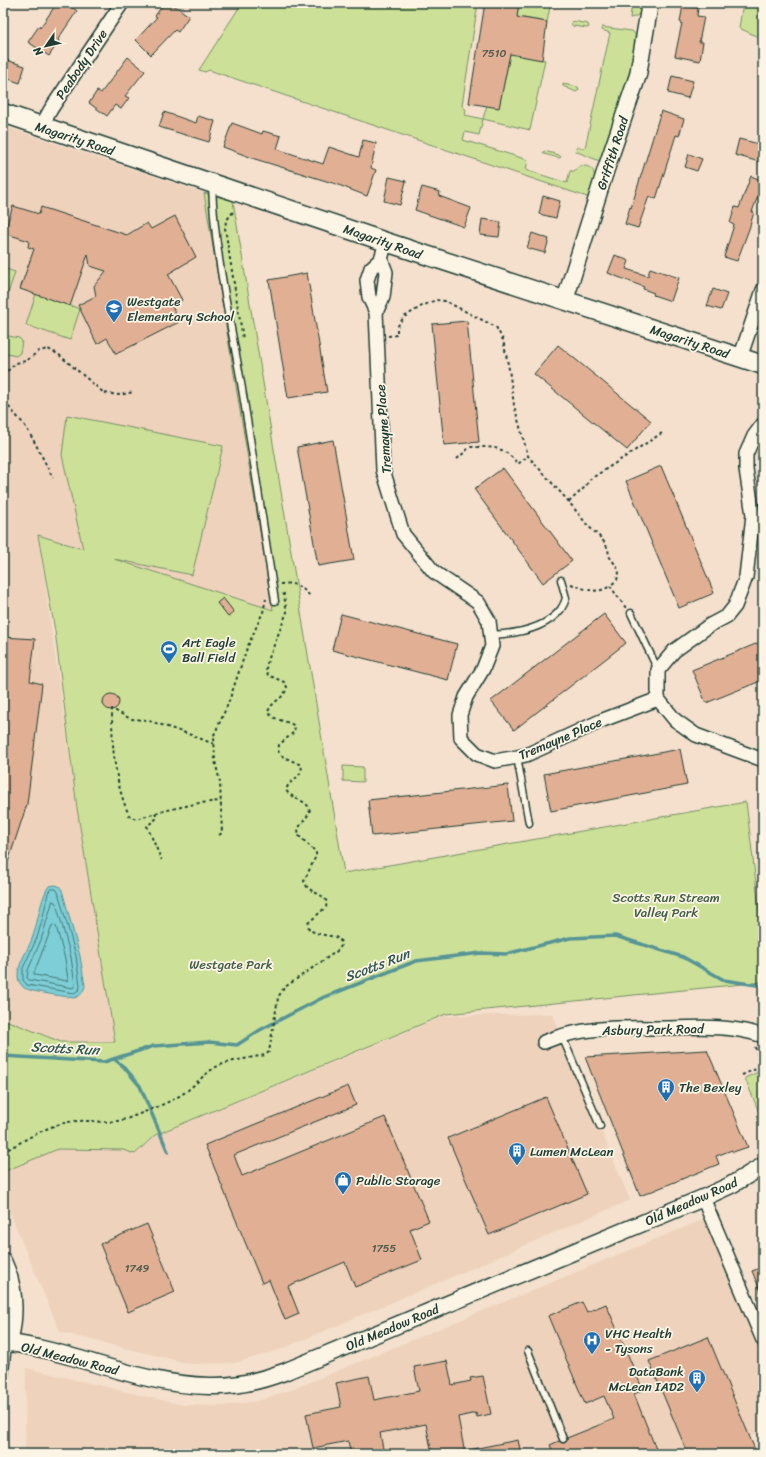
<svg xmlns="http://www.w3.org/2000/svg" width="766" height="1457" font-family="Sriracha,sans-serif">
	<rect width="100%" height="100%" fill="#f4e0cd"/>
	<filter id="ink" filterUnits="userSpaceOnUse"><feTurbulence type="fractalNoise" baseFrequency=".025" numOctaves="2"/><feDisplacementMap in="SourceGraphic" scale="8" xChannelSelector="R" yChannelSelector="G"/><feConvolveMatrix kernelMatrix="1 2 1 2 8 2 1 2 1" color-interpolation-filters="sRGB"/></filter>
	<g filter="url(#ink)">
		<!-- built -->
		<g fill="#eed2bc">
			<path d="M3 126 204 193 273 611 38 535 77 809 115 1045H62L24 1039 3 1011Z"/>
			<path d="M552 1014 630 1200 461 1273 279 1350 235 1363 190 1364 60 1332 3 1196V1143L129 1125 134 1155 154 1136 445 1016Z"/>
			<path d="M712 1216 763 1339V1431L707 1454H25L26 1368 182 1405 223 1406 257 1401 291 1390Z"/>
		</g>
		<!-- green -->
		<g fill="#cce197" stroke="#768f66">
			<path d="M242 3H478L462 105 466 110 465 115 483 119 487 105 499 107 511 49 522 56 545 60 530 130 483 119 479 135 465 132 463 140 528 160 526 170 567 183 570 171H574L580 166C602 164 593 187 590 198L209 70 205 72 199 70Z"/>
			<path d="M519 3H563L550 7 547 22 524 18 516 23Z"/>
			<path d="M632 3H641C643 11 639 17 630 18Z"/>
			<path d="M743 3H763V39L739 28Z"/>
			<path d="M573 21 588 24 589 27 587 28 573 26 571 24Z"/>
			<path d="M602 27 632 31C639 37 636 43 636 51L602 162 575 151 577 147 585 148 610 33 602 30Z"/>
			<path d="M563 84 578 87 579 90 576 92 563 86Z"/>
			<path d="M544 151 559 155 561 157 559 158 544 154 543 153Z"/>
			<path d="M204 193 233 201 344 873 746 802 763 941V982L446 1014 155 1135 135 1154 123 1150 58 1149 3 1172V1019L61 1042H115L77 808 55 631 38 535 83 549 62 455 67 415 223 446 192 575 114 559 273 610Z"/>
			<path d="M3 268 15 272 3 309Z"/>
			<path d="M36 294 80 309 70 340 26 325Z"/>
			<path d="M3 335 19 338 22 341 20 353 16 356 3 353Z"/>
			<path d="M343 766 363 767V782L343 781Z"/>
			<path d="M763 1070V1122L745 1078Z"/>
		</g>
		<!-- water -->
		<path fill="#7dced6" stroke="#579495" d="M55 885 59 886 62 890 80 956 85 986 83 992 79 996 74 998C65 996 28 992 23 987 20 984 18 980 18 976 18 962 29 949 33 936 38 922 41 896 49 886Z"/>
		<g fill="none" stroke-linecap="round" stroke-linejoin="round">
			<!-- shore -->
			<g stroke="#457775" stroke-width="1">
				<path d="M51 889H56L58 892 76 956 80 986 79 990 74 993 27 985 23 980V968L37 938 43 917 48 893Z"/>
				<path d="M53 901 56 903 71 957 75 985 73 988 29 980 27 978 28 970 41 940Z"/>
				<path d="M53 925 56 926 65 959 68 979 67 981 35 975 34 974Z"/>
			</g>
			<!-- stream -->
			<g stroke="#579495" stroke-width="3.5">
				<path d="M3 1056 104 1062 154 1046 209 1042 237 1045 260 1030 322 998 416 961 481 953 506 954 570 938 615 936 683 957 724 980 763 986"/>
				<path d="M114 1059 124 1067 140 1086 168 1152"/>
			</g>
		</g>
		<!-- building -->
		<g fill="#e1b094" stroke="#1f3d34">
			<path d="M57 3H66L77 11 58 39 59 41 49 56 28 42 39 26 40 28Z"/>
			<path d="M164 3H171L189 16 178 32 175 30 151 55 136 40 157 17 155 16Z"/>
			<path d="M485 3H519L517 17 547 22 542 60 510 54 499 108 469 103Z"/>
			<path d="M683 5 698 8 697 16 704 17 699 42H703L700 61 675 56 682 23 680 22Z"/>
			<path d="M128 57 145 71 125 96 129 98 121 109 115 105 107 116 89 103 97 91 101 93Z"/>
			<path d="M3 59 25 66 20 83 3 77Z"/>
			<path d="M672 76 693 81 688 98 668 93Z"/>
			<path d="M661 111 684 119 679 136 676 135 656 199 649 196 638 228 625 224 630 207 631 208Z"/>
			<path d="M164 112 196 123 198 116 215 121 209 142 159 127Z"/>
			<path d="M232 123 262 134 263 131 281 136 277 149 323 164 329 147 359 157 363 140 376 143 371 168 376 170 367 196 336 184 255 159 223 147Z"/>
			<path d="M739 139 763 145V163L735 155Z"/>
			<path d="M689 154 702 159 697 171 685 167Z"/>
			<path d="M751 176 763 181V182L752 212H754L749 229 737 261 724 257 734 225 730 223 735 207 739 208Z"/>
			<path d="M389 177 406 181 400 205 384 201Z"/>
			<path d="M422 187 440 192 439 196 471 208 464 227 415 210Z"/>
			<path d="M543 196 560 201 556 218 539 214Z"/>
			<path d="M13 206 39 214 41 207 127 235 147 223 151 229 175 216 196 257 168 274 182 300 172 306 179 322 116 354 107 338 97 344 78 305 96 296 94 286 106 271 90 266 88 254 70 306 20 289 34 249 28 247 29 241 4 233Z"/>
			<path d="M482 219 501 222 499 237 480 235Z"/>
			<path d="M532 233 549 239 545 253 527 248Z"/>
			<path d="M615 255 629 261 626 269 648 276 650 268 679 278 671 301 653 295 654 293 643 289 644 287 608 273Z"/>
			<path d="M307 273 327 392 288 398 269 280Z"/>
			<path d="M713 289 727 294 721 310 707 306Z"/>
			<path d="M467 321 479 442 444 445 432 324Z"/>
			<path d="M558 345 651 421 627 450 534 374Z"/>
			<path d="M333 440 354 560 318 566 297 447Z"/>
			<path d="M661 466 714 593 679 608 626 481Z"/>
			<path d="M503 468 572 561 543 583 474 489Z"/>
			<path d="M223 598 234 612 228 617 217 603Z"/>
			<path d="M341 614 457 644 448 680 332 650Z"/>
			<path d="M604 614 626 643 514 730 491 701Z"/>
			<path d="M3 637 35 639 30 681 42 684 27 804 5 871H3Z"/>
			<path d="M763 641V680L706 703 692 670Z"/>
			<circle cx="111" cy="702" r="8"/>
			<path d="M680 749 687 785 551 811 544 774Z"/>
			<path d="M508 785 512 821 372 836 368 800Z"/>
			<path d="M707 1050 748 1147 733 1152 732 1150 716 1156 719 1164 640 1196 585 1057Z"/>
			<path d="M348 1086 356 1105 234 1155 242 1176 385 1117 429 1221 410 1229 422 1260 355 1287 345 1262 288 1286 299 1314 285 1320 269 1280 262 1283 205 1145Z"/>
			<path d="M546 1097 587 1194 489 1235 448 1138Z"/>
			<path d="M147 1224 175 1292 128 1312 100 1244Z"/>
			<path d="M763 1267V1297L752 1271Z"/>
			<path d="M582 1302 587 1312 606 1304 643 1390 634 1394 658 1454H554L550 1445 559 1441 564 1443 567 1441V1438L614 1419 604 1396 585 1404 548 1316Z"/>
			<path d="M708 1337 748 1433 757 1454H688L649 1361Z"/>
			<path d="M447 1361 452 1385 471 1381 470 1378 483 1376 491 1414 477 1417 476 1413 458 1417 465 1454H432L426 1424 380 1433 384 1454H351L348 1441 313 1448 306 1414 341 1407 336 1383 369 1376 374 1400 419 1391 414 1367Z"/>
			<path d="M518 1440 521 1454H469L468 1450Z"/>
		</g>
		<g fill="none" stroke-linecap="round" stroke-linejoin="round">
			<!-- service casing -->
			<g stroke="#1f3d34" stroke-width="9">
				<g id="service">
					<path d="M212 185C214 247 228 310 239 371 252 447 263 524 275 601"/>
					<path d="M631 613 658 670"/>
					<path d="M491 635C514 634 546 629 561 609 563 606 565 602 566 598L561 580"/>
					<path d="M517 757 529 823"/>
					<path d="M562 1036 600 1126"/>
					<path d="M528 1351 563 1439"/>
					<path d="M4 1382 8 1344"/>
				</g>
			</g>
			<!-- minor casing -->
			<g stroke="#1f3d34" stroke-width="16">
				<g id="minor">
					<path d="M41 127 51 109 122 3"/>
					<path d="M386 242 381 259 371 268 367 280 369 297 376 312 383 470 403 534 434 572 478 602 489 621 492 646 483 669 466 697 460 715 461 738 477 754 495 761 517 757 526 755 555 742 603 720 658 699"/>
					<path d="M376 312 383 297 386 272 381 259"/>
					<path d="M740 358 763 290"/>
					<path d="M763 424 754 436 746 454V469L753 515 746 577 735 606 727 616 710 625 674 651 658 670V699L675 720 696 735 763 760"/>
					<path d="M544 1042C585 1025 626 1028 669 1028 700 1027 733 1025 763 1036"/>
					<path d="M703 1198 763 1340"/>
				</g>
			</g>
			<!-- tertiary casing -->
			<g stroke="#1f3d34" stroke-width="19">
				<g id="tertiary">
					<path d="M565 300 606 169 638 75 650 3"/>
					<path d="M3 1261C16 1288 16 1315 9 1343"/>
					<path d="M3 1342C73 1350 138 1385 209 1386 235 1387 260 1381 284 1372L703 1198 731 1185 763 1166"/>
				</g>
			</g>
			<!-- secondary casing -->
			<g stroke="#1f3d34" stroke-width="21">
				<path id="secondary" d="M3 113 386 242 763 365"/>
			</g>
			<!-- path -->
			<g stroke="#1f3d34" stroke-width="2" stroke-dasharray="3 3" stroke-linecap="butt">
				<path d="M233 212 226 221 225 228 243 339"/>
				<path d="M388 336 397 335V327L404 317 422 306 436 300 445 301 496 327 503 340 509 369 514 405 528 456 569 502 588 526 598 535 605 543 608 549 609 556 617 567 619 573 617 580 610 586 626 608"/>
				<path d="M3 375 16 363 26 361 39 351 48 349 58 354 104 393 119 395 134 392"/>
				<path d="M3 396C8 409 17 415 25 426 36 443 44 461 53 478"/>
				<path d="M457 459 470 447C493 447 502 445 518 464L528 456"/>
				<path d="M569 502 586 486 589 480 662 433"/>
				<path d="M280 584C294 582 301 586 310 596"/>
				<path d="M571 584C585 589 596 595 610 586"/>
				<path d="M214 744 191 735 147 720 131 719 112 709C112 746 114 783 130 817L137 819 159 812 199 803 221 801"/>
				<path d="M155 813 157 818 147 826 161 859H162"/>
				<path d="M219 835 222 833 220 782 215 761 214 735 228 704 247 648 263 612 266 599"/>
				<path d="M755 1047 763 1067"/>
				<path d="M742 1075 763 1066"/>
				<path d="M3 1152C26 1140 51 1122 78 1121 99 1120 108 1125 129 1118 149 1110 170 1103 187 1091 197 1083 208 1070 220 1065 234 1060 250 1058 265 1055L269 1052 278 998 281 992 285 987 337 951 341 946 340 939C329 934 317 936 309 929L308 923 326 907 327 902C321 891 308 894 304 881L316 856V852L299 836 298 829C301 824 306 819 309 813 314 802 290 799 286 790 289 779 305 777 301 765L282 756 278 751 279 745 294 732 295 726C286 720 274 721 268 712 272 700 284 700 287 687L284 682 268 675 266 669 267 663 287 612 283 590"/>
			</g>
			<!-- service -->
			<use href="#service" stroke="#fcf5e5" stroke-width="6"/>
			<!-- minor -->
			<use href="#minor" stroke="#fcf5e5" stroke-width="13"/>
			<!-- tertiary -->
			<use href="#tertiary" stroke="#fcf5e5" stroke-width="16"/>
			<!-- secondary -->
			<use href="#secondary" stroke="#fcf5e5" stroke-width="18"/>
		</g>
	</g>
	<!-- icons -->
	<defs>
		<g id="school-pin" transform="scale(0.9)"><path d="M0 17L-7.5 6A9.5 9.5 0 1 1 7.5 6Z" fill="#1f6fb2" stroke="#fcf5e5"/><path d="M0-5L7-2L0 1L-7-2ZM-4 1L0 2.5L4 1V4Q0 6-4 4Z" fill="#fff"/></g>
		<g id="stadium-pin" transform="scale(0.9)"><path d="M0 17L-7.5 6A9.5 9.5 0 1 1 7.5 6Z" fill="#1f6fb2" stroke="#fcf5e5"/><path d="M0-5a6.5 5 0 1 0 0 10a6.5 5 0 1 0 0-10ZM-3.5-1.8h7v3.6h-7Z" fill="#fff"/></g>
		<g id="building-pin" transform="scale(0.9)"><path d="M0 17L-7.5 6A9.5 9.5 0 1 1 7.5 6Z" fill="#1f6fb2" stroke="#fcf5e5"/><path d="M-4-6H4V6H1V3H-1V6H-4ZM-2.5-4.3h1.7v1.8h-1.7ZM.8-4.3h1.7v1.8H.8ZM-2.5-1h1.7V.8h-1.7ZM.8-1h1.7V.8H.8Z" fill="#fff"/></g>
		<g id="shop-pin" transform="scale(0.9)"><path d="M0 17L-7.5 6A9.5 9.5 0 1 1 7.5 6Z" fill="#1f6fb2" stroke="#fcf5e5"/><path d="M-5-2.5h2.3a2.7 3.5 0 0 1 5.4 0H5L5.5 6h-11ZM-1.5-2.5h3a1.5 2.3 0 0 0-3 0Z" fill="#fff"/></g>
		<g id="hospital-pin" transform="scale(0.9)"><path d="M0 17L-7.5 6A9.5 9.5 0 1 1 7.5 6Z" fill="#1f6fb2" stroke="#fcf5e5"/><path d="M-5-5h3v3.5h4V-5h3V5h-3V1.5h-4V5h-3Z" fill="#fff"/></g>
	</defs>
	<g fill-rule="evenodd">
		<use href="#school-pin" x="114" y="308"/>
		<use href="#stadium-pin" x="169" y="649"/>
		<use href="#building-pin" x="666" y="1087"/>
		<use href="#building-pin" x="517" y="1151"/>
		<use href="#shop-pin" x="343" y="1180"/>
		<use href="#hospital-pin" x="592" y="1340"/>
		<use href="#building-pin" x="697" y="1378"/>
	</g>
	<g text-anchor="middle" stroke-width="3.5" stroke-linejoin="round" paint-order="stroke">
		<!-- number labels -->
		<g font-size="11" fill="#505a4c">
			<text x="494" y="57">7510</text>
			<text x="384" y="1252">1755</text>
			<text x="137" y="1272">1749</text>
		</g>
		<!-- street labels -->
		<g font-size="13" fill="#1f3d34" stroke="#fcf5e5">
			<text transform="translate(81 64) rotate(-56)" y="5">Peabody Drive</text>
			<text transform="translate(75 138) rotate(18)" y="5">Magarity Road</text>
			<text transform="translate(612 153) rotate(-72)" y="5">Griffith Road</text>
			<text transform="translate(383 241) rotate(19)" y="5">Magarity Road</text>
			<text transform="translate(690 341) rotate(18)" y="5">Magarity Road</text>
			<text transform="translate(383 429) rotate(-94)" y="5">Tremayne Place</text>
			<text transform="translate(560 738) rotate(-23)" y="5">Tremayne Place</text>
			<text transform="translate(653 1029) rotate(-1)" y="5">Asbury Park Road</text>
			<text transform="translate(691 1201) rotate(-24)" y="5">Old Meadow Road</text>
			<text transform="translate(392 1327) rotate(-23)" y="5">Old Meadow Road</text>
			<text transform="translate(70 1358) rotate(14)" y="5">Old Meadow Road</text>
		</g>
		<!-- poi labels -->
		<g font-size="13" fill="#1f3d34" stroke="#fcf5e5" text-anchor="start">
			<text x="127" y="306">Westgate<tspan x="127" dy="15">Elementary School</tspan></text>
			<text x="182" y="647">Art Eagle<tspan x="182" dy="15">Ball Field</tspan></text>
			<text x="679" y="1092">The Bexley</text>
			<text x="530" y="1156">Lumen McLean</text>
			<text x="356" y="1185">Public Storage</text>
			<text x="605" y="1338">VHC Health<tspan x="605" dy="15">- Tysons</tspan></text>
			<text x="684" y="1376" text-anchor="end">DataBank<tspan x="684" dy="15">McLean IAD2</tspan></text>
		</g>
		<!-- park labels -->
		<g font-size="13" fill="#425e48" stroke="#fcf5e5">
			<text x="666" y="902">Scotts Run Stream<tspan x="666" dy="15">Valley Park</tspan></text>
			<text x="231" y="969">Westgate Park</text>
		</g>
		<!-- water labels -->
		<g font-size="14" font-style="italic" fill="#325a54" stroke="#fcf5e5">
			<text transform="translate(377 965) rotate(-21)" y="5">Scotts Run</text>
			<text transform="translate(65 1048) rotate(3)" y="5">Scotts Run</text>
		</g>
	</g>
	<!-- margin -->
	<rect width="766" height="1457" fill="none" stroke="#fcf5e5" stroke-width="16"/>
	<rect x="8" y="8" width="750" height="1441" fill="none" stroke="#1f3d34" stroke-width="1.5" filter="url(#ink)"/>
	<!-- north arrow -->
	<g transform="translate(46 46) rotate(236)" stroke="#fcf5e5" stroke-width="3" paint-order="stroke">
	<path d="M0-3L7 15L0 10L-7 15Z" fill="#1f3d34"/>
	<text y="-6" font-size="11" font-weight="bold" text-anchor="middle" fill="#1f3d34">N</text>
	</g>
</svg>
